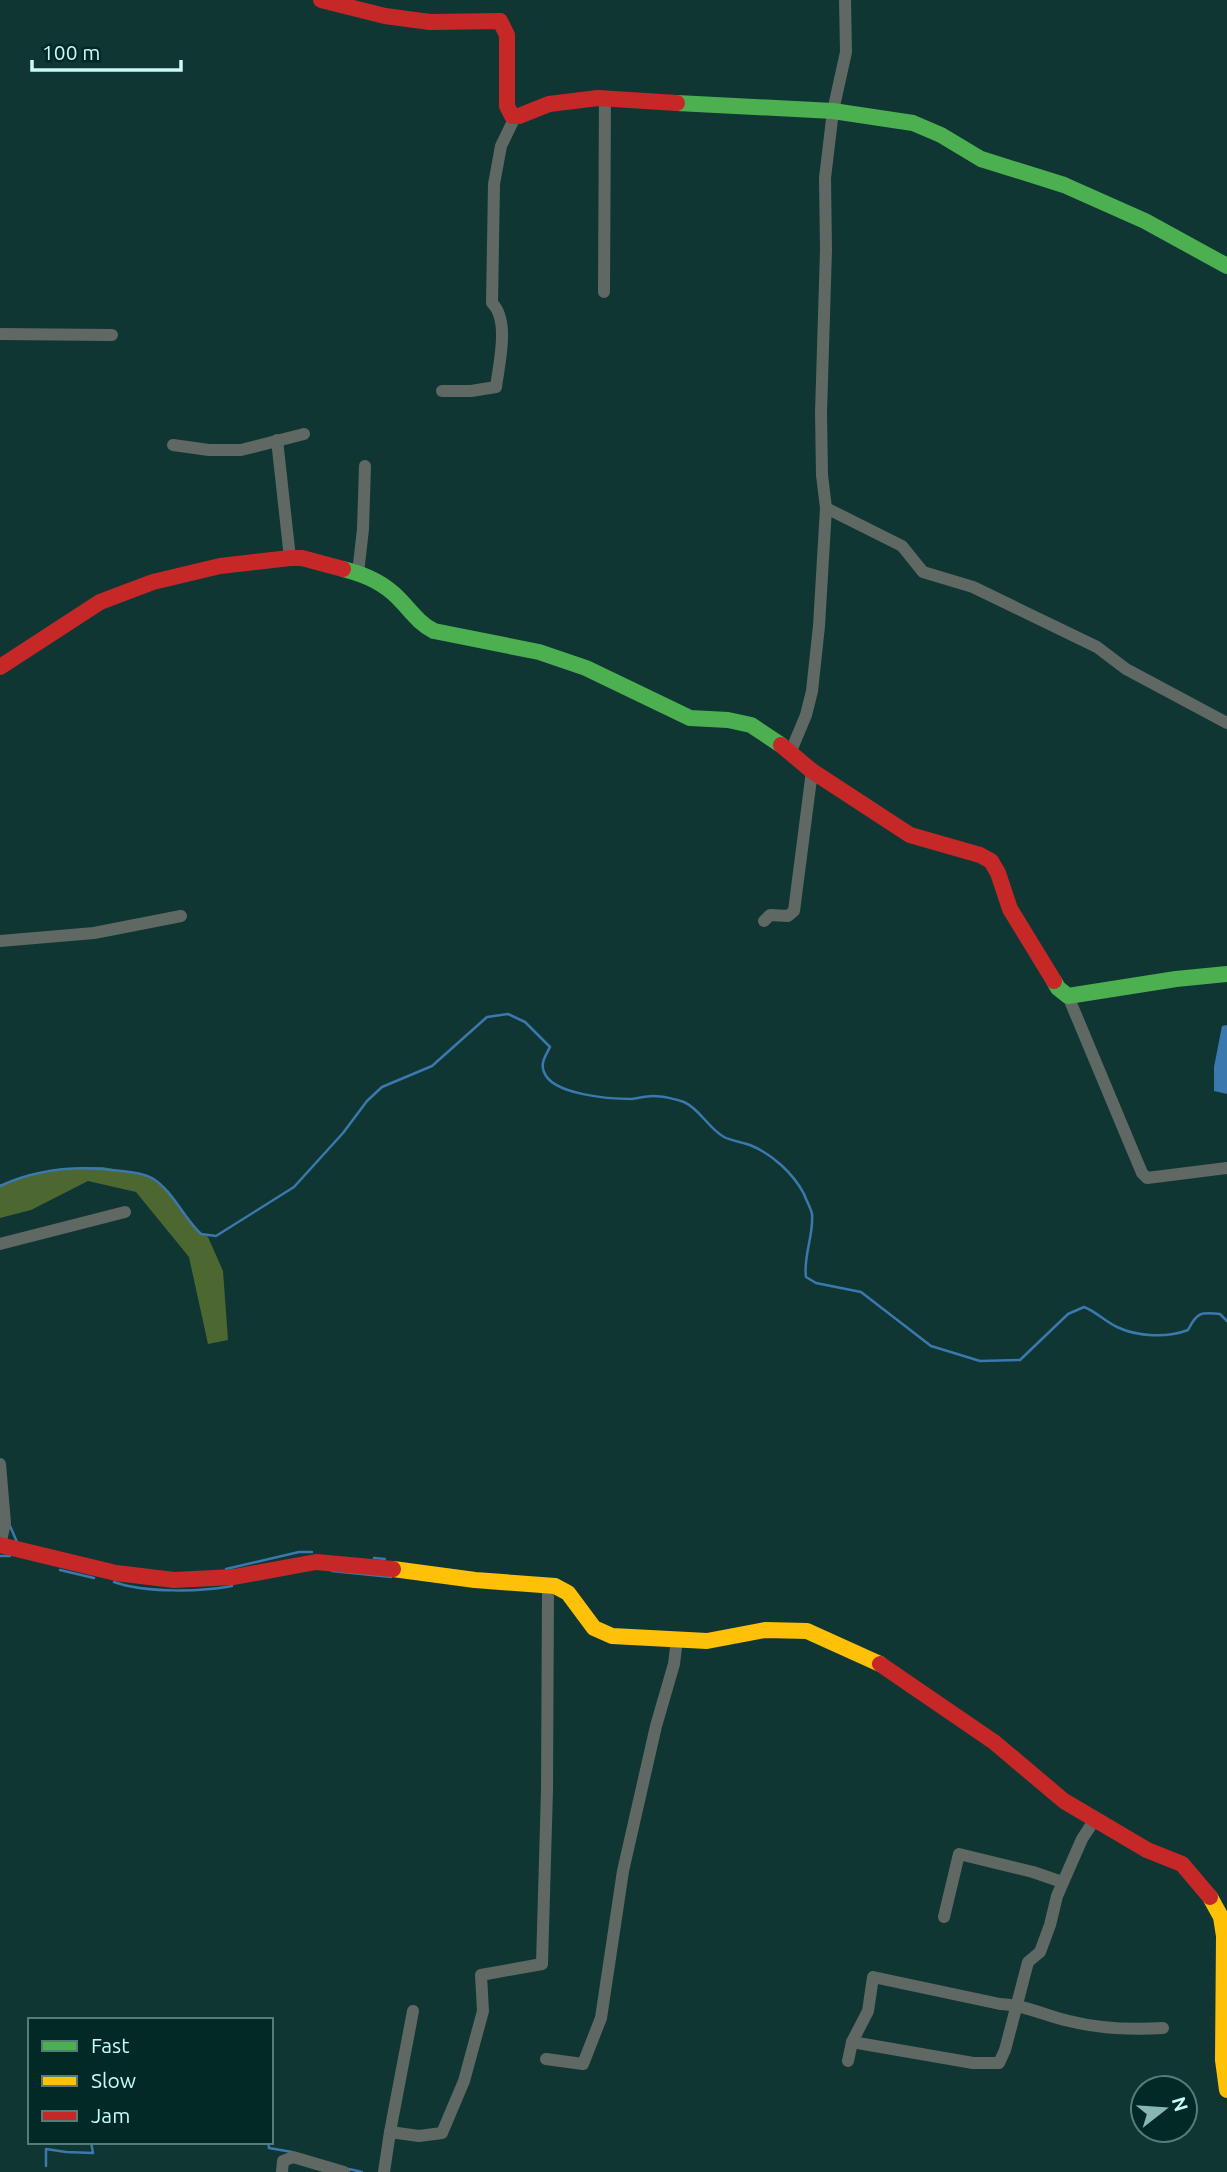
<svg xmlns="http://www.w3.org/2000/svg" width="1227" height="2172" font-family="Ubuntu,sans-serif">
	<rect width="100%" height="100%" fill="#103634"/>
	<!-- green -->
	<path fill="#4c672f" d="M85 1167H103L150 1177 166 1190 198 1231 208 1237 223 1271 228 1340 208 1344 189 1257 136 1192 88 1181 31 1210 0 1218V1186L35 1173Z"/>
	<!-- water -->
	<path fill="#3a78ad" d="M1227 1025V1094L1214 1091V1067L1222 1026Z"/>
	<g fill="none" stroke-linecap="round" stroke-linejoin="round">
		<!-- stream -->
		<g stroke="#3a78ad" stroke-width="2.5">
			<path d="M0 1186C39 1168 79 1165 121 1171 131 1172 142 1173 152 1178 173 1191 183 1217 201 1234L216 1236 294 1187 343 1133 367 1101 382 1087 432 1066 487 1017 508 1014 525 1022 550 1047C546 1055 540 1063 544 1072 552 1095 611 1099 632 1099 639 1098 646 1096 653 1096 662 1096 676 1099 684 1102 700 1109 708 1128 724 1137 732 1141 742 1142 750 1145 772 1154 793 1173 804 1194 806 1200 811 1208 812 1214 814 1235 803 1256 806 1277L816 1283 861 1292 931 1346 980 1361 1020 1360 1068 1314 1084 1307C1097 1312 1104 1321 1117 1327 1138 1337 1167 1338 1188 1330 1197 1312 1201 1312 1220 1314L1227 1321"/>
			<path d="M10 1526 17 1542"/>
			<path d="M0 1556H10"/>
			<path d="M374 1558 385 1559"/>
			<path d="M226 1569 299 1552H312"/>
			<path d="M60 1570 94 1578"/>
			<path d="M332 1571 391 1577"/>
			<path d="M114 1582C145 1593 200 1592 232 1586"/>
			<path d="M268 2142 269 2148 292 2152"/>
			<path d="M46 2166V2149L66 2152 93 2153 91 2142"/>
			<path d="M349 2169 362 2172"/>
		</g>
		<!-- street -->
		<g stroke="#5f6862" stroke-width="12">
			<path d="M604 292 605 98"/>
			<path d="M0 334 112 335"/>
			<path d="M442 391H471L496 387C499 364 510 320 492 303L494 184 501 146 515 117"/>
			<path d="M277 440 290 558"/>
			<path d="M173 445 209 450H241L304 434"/>
			<path d="M826 508 902 546 923 572 973 587 1097 647 1126 669 1227 723"/>
			<path d="M358 573 363 529 365 466"/>
			<path d="M791 751 806 715 812 691 819 626 826 508 822 475 821 413 826 250 825 178 833 111 846 52 845 0"/>
			<path d="M764 921 770 915 788 916 794 911 812 771"/>
			<path d="M0 941 94 933 181 916"/>
			<path d="M1068 996 1142 1173 1147 1178 1227 1168"/>
			<path d="M0 1244 125 1212"/>
			<path d="M0 1464 5 1523 0 1545"/>
			<path d="M944 1917 959 1854 1033 1872 1062 1882"/>
			<path d="M852 2042 868 2011 873 1977 1000 2004C1025 2005 1046 2016 1069 2021 1101 2029 1131 2030 1163 2028"/>
			<path d="M546 2059 583 2064 601 2018 623 1871 656 1726 674 1664 677 1639"/>
			<path d="M848 2061 852 2042 973 2063H999L1005 2050 1028 1962 1040 1952 1050 1925 1057 1896 1082 1839 1095 1819"/>
			<path d="M390 2132 413 2011"/>
			<path d="M282 2172 283 2161 293 2157 344 2172"/>
			<path d="M384 2172 390 2132 419 2136 442 2133 464 2081 483 2011 481 1975 542 1964 547 1790 548 1586"/>
		</g>
		<!-- fast -->
		<g stroke="#4caf50" stroke-width="16">
			<path d="M677 103 833 111 913 123 941 135 981 159 1064 185 1145 221 1227 266"/>
			<path d="M343 569C362 574 378 580 393 593 408 606 416 622 434 631L539 652 586 668 690 718 728 720 751 725 781 745"/>
			<path d="M1054 981 1058 988 1068 996 1176 979 1227 974"/>
		</g>
		<!-- slow -->
		<g stroke="#ffc107" stroke-width="16">
			<path d="M393 1569 475 1580 555 1586 568 1593 594 1628 612 1636 707 1641 765 1630 807 1631 880 1664"/>
			<path d="M1210 1897 1221 1917 1224 1936 1223 2060 1227 2090"/>
		</g>
		<!-- jam -->
		<g stroke="#c62828" stroke-width="16">
			<path d="M321 0 385 16 430 22 500 21 507 35V106L512 116H519L549 104 598 98 677 103"/>
			<path d="M0 667 100 602 153 582 220 566 290 558H302L343 569"/>
			<path d="M781 745 812 771 910 835 980 855 991 861 998 873 1010 909 1054 981"/>
			<path d="M0 1545 116 1573 174 1580 234 1577 316 1562 393 1569"/>
			<path d="M880 1664 994 1742 1064 1801 1147 1850 1182 1864 1210 1897"/>
		</g>
	</g>
	<!-- legend -->
	<rect x="28" y="2018" width="245" height="126" fill="#032926" stroke="#527d79" stroke-width="2"/>
	<rect x="42" y="2041" width="35" height="10" fill="#4caf50" stroke="#527d79" stroke-width="2"/>
	<text x="91" y="2053" font-size="21" fill="#c9fbf6">Fast</text>
	<rect x="42" y="2076" width="35" height="10" fill="#ffc107" stroke="#527d79" stroke-width="2"/>
	<text x="91" y="2088" font-size="21" fill="#c9fbf6">Slow</text>
	<rect x="42" y="2111" width="35" height="10" fill="#c62828" stroke="#527d79" stroke-width="2"/>
	<text x="91" y="2123" font-size="21" fill="#c9fbf6">Jam</text>
	<!-- north arrow -->
	<g transform="translate(1164 2109) rotate(73)"><circle r="33" fill="#032926" stroke="#527d79" stroke-width="2"/>
	<path d="M0-5L12 26L0 18L-12 26Z" fill="#88b6b2"/>
	<text y="-10" font-size="19" font-weight="bold" text-anchor="middle" fill="#c9fbf6">N</text>
	</g>
	<!-- scale -->
	<path d="M32 60v10h149v-10" fill="none" stroke="#c9fbf6" stroke-width="3.5"/>
	<text x="42" y="60" font-size="21" fill="#c9fbf6" stroke="#032926" stroke-width="5" paint-order="stroke">100 m</text>
</svg>
